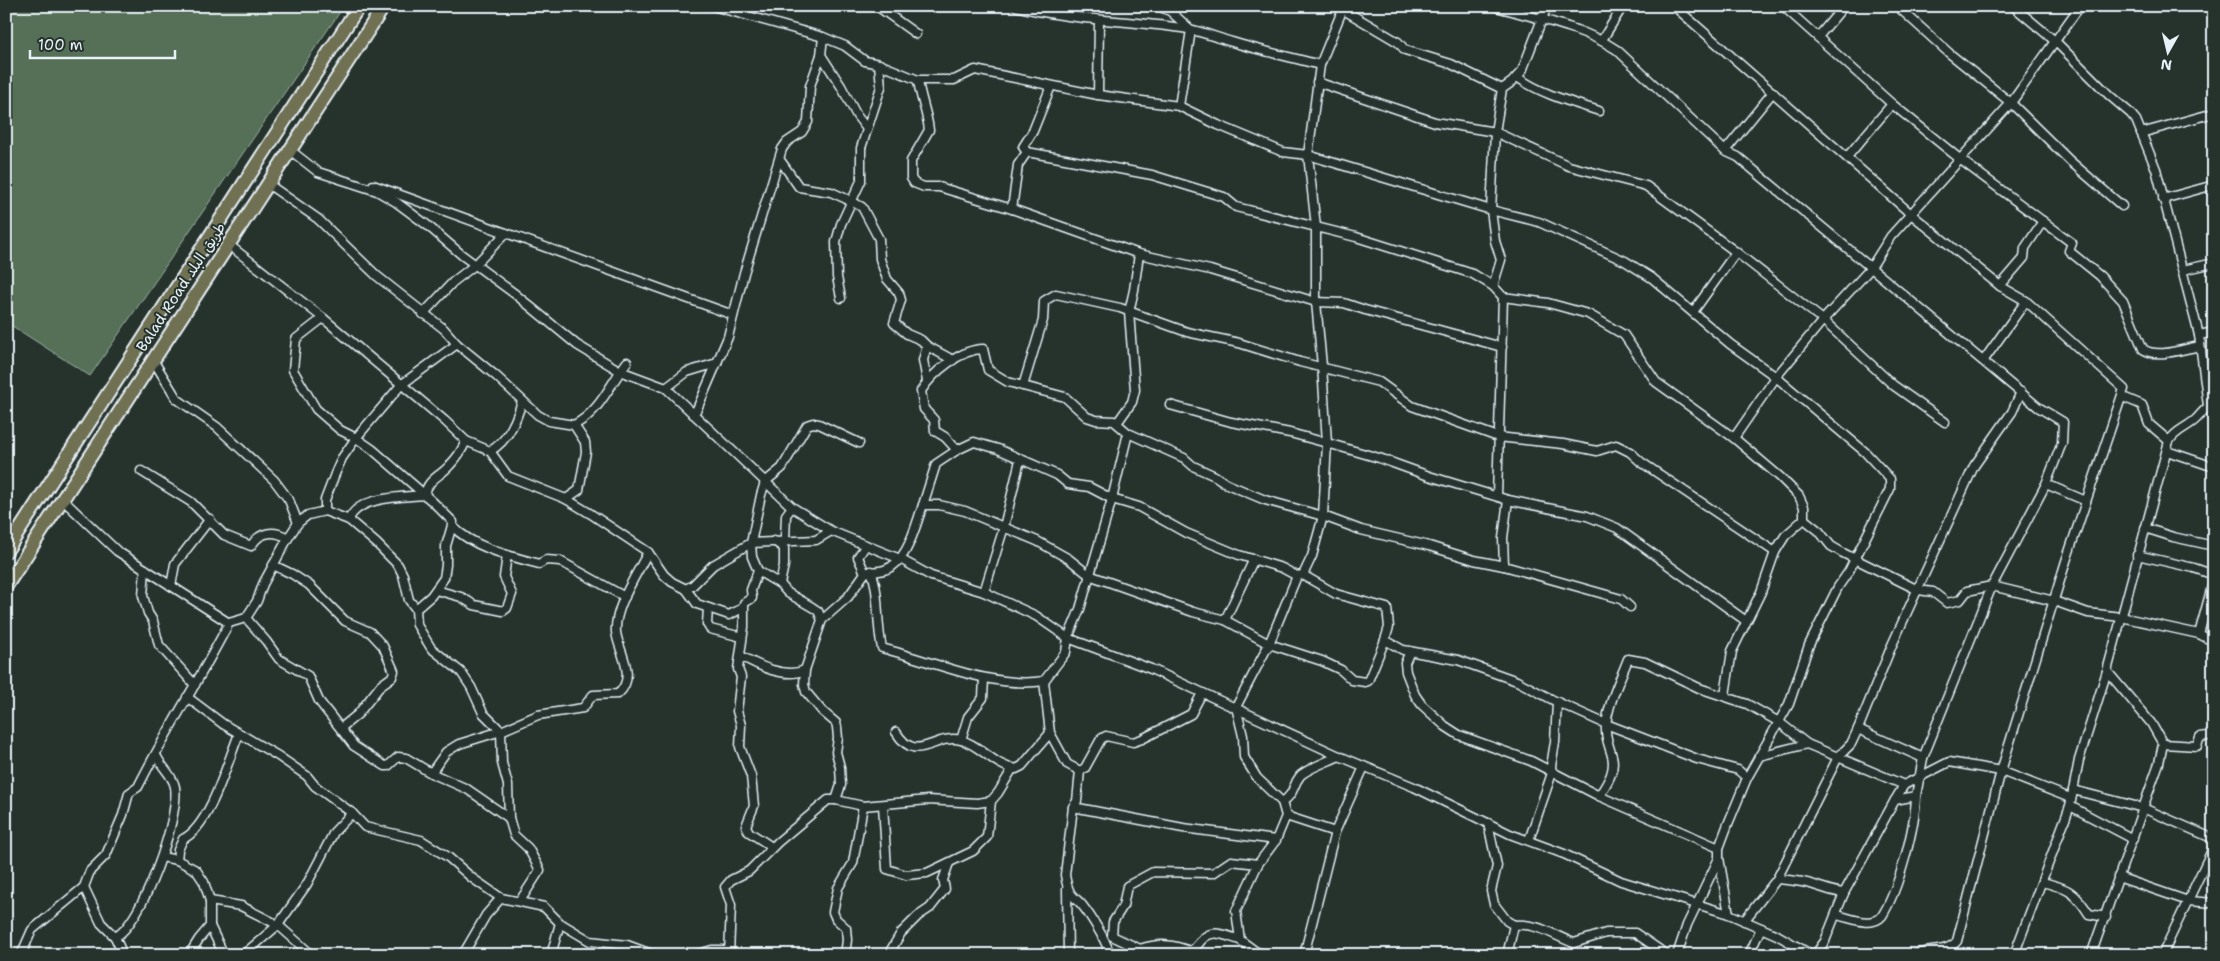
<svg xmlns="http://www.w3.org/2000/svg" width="2220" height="961" font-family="'Shantell Sans','Playpen Sans Arabic',sans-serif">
	<rect width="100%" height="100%" fill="#26332d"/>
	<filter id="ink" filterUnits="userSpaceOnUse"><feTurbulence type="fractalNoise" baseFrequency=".02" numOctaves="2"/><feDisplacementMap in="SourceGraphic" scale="10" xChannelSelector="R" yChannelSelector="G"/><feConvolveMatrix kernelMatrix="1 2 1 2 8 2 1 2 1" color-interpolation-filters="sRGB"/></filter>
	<g filter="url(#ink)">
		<!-- green -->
		<path fill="#546f56" stroke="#9eb0a7" d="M6 6H344L90 376 6 322Z"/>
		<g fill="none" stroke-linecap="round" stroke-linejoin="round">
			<!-- minor casing -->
			<g stroke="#e8f1f8" stroke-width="11">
				<g id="minor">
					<path d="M713 6 823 37 845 46 865 61 879 64 918 80H954L975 70 1098 95 1179 106 1218 125 1283 152 1308 155 1491 210 1539 222 1625 261 1652 278 1730 344 1776 377 1865 452 1890 479V489L1849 571 1838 587 1809 645 1789 704 1747 778 1728 824 1719 848V858L1729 914"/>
					<path d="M877 6 916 34"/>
					<path d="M1015 6C1072 21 1131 20 1188 29 1203 32 1218 38 1232 42 1261 51 1291 57 1320 65"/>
					<path d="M1158 6 1170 11 1191 30"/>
					<path d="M1337 6 1398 42 1405 50 1451 64 1502 89"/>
					<path d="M1493 6C1535 18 1581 26 1617 50L1725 151 1738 157 2038 407 2063 422 2062 443 2046 484 1992 586 1923 758 1916 796 1895 800 1844 893 1825 941 1815 955"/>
					<path d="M1674 6 1911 214 2000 286 2026 301 2124 389 2066 561 2001 771 1949 762 1904 785 1895 800"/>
					<path d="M1783 6 1892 104 1961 160 2072 243 2069 251 2100 276 2123 301 2143 349C2157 359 2183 349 2200 346"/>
					<path d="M1897 6 1949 53 2011 103 2070 161 2122 206"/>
					<path d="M2013 6 2056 42 2109 95 2130 113 2136 120 2156 169 2199 335"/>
					<path d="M823 37 821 55 841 86 857 116 867 129"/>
					<path d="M1818 37 1844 6"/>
					<path d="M1602 40 1623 6"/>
					<path d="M1517 77C1541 94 1571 102 1599 111"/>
					<path d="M918 80C920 97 927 112 929 130L911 161V178L914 183 924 187H939L1012 209 1139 254 1210 270 1316 302 1344 303 1365 310 1502 347"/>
					<path d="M1317 82 1435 122 1495 132 1569 166 1646 186 1736 252 1823 320 1893 385 1945 422"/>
					<path d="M1098 95 1099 20"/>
					<path d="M1179 106 1191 30"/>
					<path d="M2141 133 2214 113"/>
					<path d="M290 150 318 172 377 191 396 202 427 225 462 255 515 294 577 345 620 371 666 388 792 507 831 531 900 559 931 576 984 592 1036 616 1068 638 1151 669 1339 756 1414 787 1510 834 1564 854 1621 881 1729 914 1777 935 1812 955"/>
					<path d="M1725 151 1773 92"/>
					<path d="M1027 152 1023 147 1033 131 1051 86"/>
					<path d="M1847 157 1892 104"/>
					<path d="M780 160 799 187 831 192 851 201 862 207 879 239 880 259 887 279 899 293 901 300 894 323 907 334 921 340 927 346 953 360"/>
					<path d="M268 184 318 219 377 276 444 329 457 344 496 376 538 415 549 421 574 425C600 412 610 384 627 362"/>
					<path d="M373 185 733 315"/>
					<path d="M2163 199 2214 185"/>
					<path d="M1012 209 1018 165 1027 152 1152 175 1224 197 1236 207 1356 237 1473 274 1493 286 1503 297 1548 303 1588 314 1624 335 1656 382 1734 438 1780 477 1799 496 1804 507V519L1819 531 1831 546 1843 553 1918 590 1933 592 1947 603 1960 600 1967 591 1992 586 2054 601 2088 613 2121 617 2199 634 2214 642"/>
					<path d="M229 245 323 318 445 421 466 441 490 451 508 476 566 499 591 514 648 552 664 575 672 582 686 589 697 604 729 615 743 608"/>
					<path d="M2183 270 2214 263"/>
					<path d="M1493 286 1501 260 1495 241 1491 210 1495 132 1502 89 1512 82 1522 71 1547 6"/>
					<path d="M2000 286 2024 258 2025 248 2043 221"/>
					<path d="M841 298 837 277 836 242 841 224 861 181V148L881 87 879 64"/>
					<path d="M1693 312 1736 252"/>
					<path d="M423 314 453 282 476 264 506 233"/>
					<path d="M323 318 296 339 293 370 316 409 340 430 356 438 372 449 433 502 453 522 446 546V565L444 578 431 596 416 609"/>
					<path d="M153 360 177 399 217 427 274 480 289 500 298 523"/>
					<path d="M1984 360 2026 301"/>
					<path d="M927 381 923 360 927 346"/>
					<path d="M1023 386 1043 320 1044 301 1056 294 1120 308 1187 332 1239 343 1300 362 1379 382 1412 406 1498 437 1563 444 1597 451 1616 445 1630 452 1641 462 1775 552"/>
					<path d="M666 388 687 372 717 363"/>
					<path d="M1170 405 1231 422 1290 433 1327 443 1379 458 1429 476 1508 500 1587 516 1617 528 1746 621"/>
					<path d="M2208 406 2199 335 2214 332"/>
					<path d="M693 414 697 409 728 337 744 273 782 149 787 142 802 132 808 122 810 86 821 55"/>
					<path d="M1117 423 1132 402 1135 390 1129 312 1134 290 1139 254"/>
					<path d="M1734 438 1776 377 1823 320 1870 269 1891 236 2011 103 2080 6"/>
					<path d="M2169 441C2176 430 2186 428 2195 420 2202 414 2204 407 2214 404"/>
					<path d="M957 450 945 437 935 431 934 420 924 409 921 391C932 373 961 349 983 349L988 370 1008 382 1065 397 1087 417 1096 420 1114 421 1128 433 1184 458 1193 466 1215 476 1227 484 1265 500 1323 516 1361 530 1429 546 1474 560 1504 566 1600 593 1621 599 1630 607"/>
					<path d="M490 451C507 442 517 419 522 401"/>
					<path d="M2167 451 2214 467"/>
					<path d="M141 471 191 502 224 535 251 546C260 531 274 530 288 538"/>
					<path d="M2046 484 2086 501"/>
					<path d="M1497 496 1503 297"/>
					<path d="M62 499 117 551 229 623 246 618 257 601 263 584 288 538 298 523 308 515 325 511 349 520 376 543 398 565 403 575 409 600 416 609 417 625 431 648 461 672 471 687 483 713 501 731 502 763 508 785 509 818 514 835 528 848 540 870 520 901"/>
					<path d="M566 499 579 490 586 452 585 442 574 425"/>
					<path d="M923 505 936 464 957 450 974 442 998 449 1057 475 1068 484 1089 487 1112 499 1139 507 1186 533 1239 555 1282 568 1297 576"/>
					<path d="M325 511V500L335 474 342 458 356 438 401 385 457 344"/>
					<path d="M349 520C357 496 404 497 425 495 427 479 441 476 450 465 457 458 462 450 466 441"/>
					<path d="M452 526C474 548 510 556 539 564L546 560 560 561 625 597"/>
					<path d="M2145 528 2173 537 2214 546"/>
					<path d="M785 540 786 515 792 507"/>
					<path d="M774 541 784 548V565L780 584"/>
					<path d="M2137 555 2194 568 2214 575"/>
					<path d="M273 565 292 574 309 585 345 621 370 632 383 646 394 671 392 677 381 685 358 714 341 728"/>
					<path d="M1504 566 1503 538 1508 500"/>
					<path d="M145 569 143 596 148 613 153 621 159 645 195 685"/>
					<path d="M758 571 780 584 788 593 812 607 818 611 822 620"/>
					<path d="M871 571C880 592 876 623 882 648 931 661 993 689 1044 681L1066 652 1068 638 1080 609 1112 499 1128 433"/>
					<path d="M865 573 858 557 866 545"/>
					<path d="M1303 575 1336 594 1387 608 1389 627 1385 640 1403 650 1458 660 1517 681 1557 702 1606 724 1697 759 1738 770 1747 778"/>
					<path d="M171 586 175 564 210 519"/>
					<path d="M686 589 693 585 713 565 751 543 816 540 831 531"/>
					<path d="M436 590 461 597 474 605 503 611 507 608 512 594 504 577 507 555"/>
					<path d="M984 592 1004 527 1020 460"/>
					<path d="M708 608 707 624 710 629 742 637"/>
					<path d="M246 618 266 641 279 659 308 676 319 701 354 746 385 766H388L398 757 406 758 431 773 467 789 509 818"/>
					<path d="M1225 620 1254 559"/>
					<path d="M2199 634 2214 579"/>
					<path d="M1410 651 1405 663 1406 672 1415 695 1422 705 1445 726 1459 735 1531 761 1599 796 1719 848"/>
					<path d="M741 656C759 666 785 679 805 670"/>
					<path d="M1044 681 1050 733 1067 764 1080 771"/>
					<path d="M1202 693 1191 714 1142 739 1133 742 1106 736 1101 739 1085 768 1080 771 1077 801 1073 807 1183 828 1276 840"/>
					<path d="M1725 695 1732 651 1761 592 1775 552 1785 536 1804 519"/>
					<path d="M187 697 223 724 278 756 307 776 315 786 352 813 365 827 421 840 448 857 472 878 501 898 544 907 560 923 590 941 627 945 654 955"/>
					<path d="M1858 729 1923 758"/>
					<path d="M896 732C917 766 934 733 961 740 981 745 995 767 1016 769L1022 766 1050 733"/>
					<path d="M961 740 968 717 983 698 984 678"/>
					<path d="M2163 744 2197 746 2200 737 2214 735"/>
					<path d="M1759 756 1807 744"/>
					<path d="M431 773 446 752 459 744 501 731 538 715 583 708 593 695 618 694C638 676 618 651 616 632 614 608 637 574 648 552"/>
					<path d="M2073 790 2143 808 2214 839"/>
					<path d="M1599 796C1607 783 1616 771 1612 756 1609 745 1605 738 1606 726 1608 703 1620 680 1628 659L1645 662 1699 688 1747 704 1779 722 1807 744 1904 785"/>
					<path d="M836 800 841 785 840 767 836 752 838 738 837 727 836 723 822 711 806 692 804 684 805 670 822 620 848 597 865 573C871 571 878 572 884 570 908 563 915 526 923 505H939L965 511 1037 541 1069 559 1089 575 1193 612 1225 620 1269 644 1322 661 1341 670 1352 680 1365 682 1368 681 1385 640"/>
					<path d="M1282 802C1295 794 1292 786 1300 776 1306 769 1329 761 1339 756"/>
					<path d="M883 805 887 869 906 875 927 873 973 851 987 837 991 801"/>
					<path d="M2070 806 2133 839"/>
					<path d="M1073 807 1065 875C1066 881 1067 888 1071 894 1074 898 1079 901 1082 905 1090 915 1109 944 1109 955"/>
					<path d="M1286 816 1335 832"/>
					<path d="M1488 823 1497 866 1491 891 1494 904 1507 921 1514 925 1508 951 1511 955"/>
					<path d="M1529 840 1552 773 1551 766 1555 742 1557 702"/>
					<path d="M772 847 749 832 746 826 754 806 751 776 740 747 741 725 737 711 741 677 738 669 744 627V603L752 598 751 590 758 571 752 557 751 543 761 495 765 482 782 468 807 425 813 423 819 424 859 443"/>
					<path d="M162 857 177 860 196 870 204 882 210 901V926L199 939 189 955"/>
					<path d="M177 860 178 850 183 839C210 827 228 760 239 734"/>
					<path d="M1258 864 1236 911 1240 940 1255 951 1265 955"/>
					<path d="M2118 877 2188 901 2214 903"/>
					<path d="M1777 879C1790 880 1804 881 1817 886 1827 889 1834 892 1844 893"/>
					<path d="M2042 882C2068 888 2075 892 2089 914L2106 917"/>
					<path d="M84 887 101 923 115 937 123 955"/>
					<path d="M1067 889 1068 955"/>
					<path d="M210 901 241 906 278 925 312 955"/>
					<path d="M1837 915C1850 918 1872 928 1882 916 1899 889 1915 828 1916 796"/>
					<path d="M1744 921 1777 879 1838 757 1851 744 1858 729 1892 645 1974 466 2012 412 2021 392"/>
					<path d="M1514 925C1539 923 1552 935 1574 943L1606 933H1635L1667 955"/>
					<path d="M210 926 224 955"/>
					<path d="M115 937C142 924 180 818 175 787 173 775 161 767 156 755"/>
					<path d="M1140 949C1159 943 1172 944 1190 951 1198 948 1198 942 1205 937 1215 929 1229 937 1240 940"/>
					<path d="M21 955 32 930 84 887 90 871 106 855 123 815 129 793 138 787C166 731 200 679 229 623"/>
					<path d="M243 955 278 925 307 884 334 832 352 813"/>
					<path d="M460 955 465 951 486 915 501 898"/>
					<path d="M551 955 560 923"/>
					<path d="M695 955 712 950H728"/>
					<path d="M729 955 731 905 725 887 731 880 749 871 778 842 828 800H836L863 806 928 800 977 803 991 801 998 793 1013 768"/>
					<path d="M845 955 847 940 846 928 836 919 833 912 838 888 853 863 863 806"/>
					<path d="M888 955 901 933 918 916 930 908 945 889 943 880 949 863"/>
					<path d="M1139 955 1140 949 1112 936 1113 922 1123 906 1127 886 1153 872 1213 873 1231 861 1258 864 1276 840 1286 816 1282 802 1257 778 1244 757 1243 736 1236 707 1269 644 1297 576 1303 575 1312 556 1323 516 1327 443 1322 366 1316 302V227L1308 155 1320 65 1344 6"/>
					<path d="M1304 955 1335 832 1364 767"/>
					<path d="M1677 955 1687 925 1719 858"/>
					<path d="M1749 955 1761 928"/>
					<path d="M1914 955C1927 949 1948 953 1957 941L2001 771 2070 798"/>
					<path d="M2014 955 2070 806 2079 760 2107 671 2169 441 2149 424 2142 405 2123 397"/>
					<path d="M2091 955 2143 808 2159 763 2163 744 2151 723 2107 671"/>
					<path d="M2162 955 2214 846"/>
				</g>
			</g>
			<!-- trunk casing -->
			<g stroke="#e8f1f8" stroke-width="16">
				<g id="trunk">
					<path d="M6 551 359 6"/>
					<path d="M6 586 384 6"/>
				</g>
			</g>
			<!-- minor -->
			<use href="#minor" stroke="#26332d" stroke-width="8"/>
			<!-- trunk -->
			<use href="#trunk" stroke="#706f52" stroke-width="12"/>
		</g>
	</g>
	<g text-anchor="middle" stroke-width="4" stroke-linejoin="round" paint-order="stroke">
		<!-- street labels -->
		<g font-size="15" fill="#e8f1f8" stroke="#26332d">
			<text transform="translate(181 287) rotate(-57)" y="5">Balad Road طريق البلد</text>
		</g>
	</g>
	<!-- margin -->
	<rect width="2220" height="961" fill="none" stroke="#26332d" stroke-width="25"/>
	<rect x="12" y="12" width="2195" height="936" fill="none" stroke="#e8f1f8" stroke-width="2" filter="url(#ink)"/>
	<!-- north arrow -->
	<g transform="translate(2168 52) rotate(188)" stroke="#26332d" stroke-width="4" paint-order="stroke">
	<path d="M0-4L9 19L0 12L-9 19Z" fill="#e8f1f8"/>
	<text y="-8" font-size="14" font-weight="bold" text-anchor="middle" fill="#e8f1f8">N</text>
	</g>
	<!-- scale -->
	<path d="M30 50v8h145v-8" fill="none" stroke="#e8f1f8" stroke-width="2.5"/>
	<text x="38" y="50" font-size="15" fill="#e8f1f8" stroke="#26332d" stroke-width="4" paint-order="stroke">100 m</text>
</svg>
